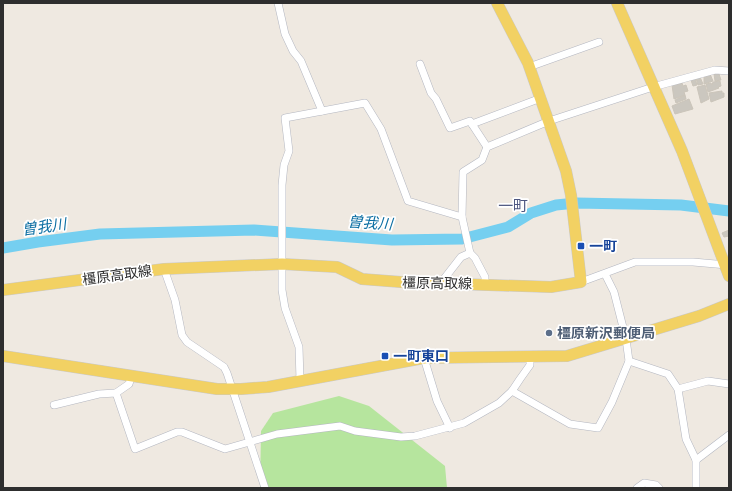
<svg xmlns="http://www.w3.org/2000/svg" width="732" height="491" font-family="'Alegreya Sans','Noto Sans JP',sans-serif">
	<rect width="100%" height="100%" fill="#efe9e1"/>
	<!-- green -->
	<path fill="#b6e59e" d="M339 396 369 406 445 466 447 488H260L261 431 273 413Z"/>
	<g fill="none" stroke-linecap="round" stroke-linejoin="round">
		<!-- river -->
		<path stroke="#75cff0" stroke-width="11" d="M3 248 38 242 100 234 254 230 392 240 462 239 508 227 531 213 556 205 576 203 681 205 729 211"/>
	</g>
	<!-- building -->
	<g fill="#cbc7bf" stroke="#cbc5ba">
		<path d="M710 74 713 81 704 84V76Z"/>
		<path d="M714 74H719L721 80 715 81Z"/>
		<path d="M700 77 703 84 698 85 696 78Z"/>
		<path d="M695 78 697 85 693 86 691 80Z"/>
		<path d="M720 81 721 86 718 87 719 88 708 92 706 84 711 83 712 85 713 82Z"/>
		<path d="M682 83 683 86 686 85 688 91 684 92 685 95 674 99 672 85Z"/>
		<path d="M705 85 709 99 701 103 697 87Z"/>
		<path d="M722 91V93H724V97L711 102 709 93Z"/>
		<path d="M685 95 686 99 676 103 675 100Z"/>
		<path d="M689 99 693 109 675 114 672 106Z"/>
		<path d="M729 230V236L724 237 722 233Z"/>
	</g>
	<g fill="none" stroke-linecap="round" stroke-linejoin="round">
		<!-- minor casing -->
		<g stroke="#b4b7c1" stroke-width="8">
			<g id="minor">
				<path d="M278 3 285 34 293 51 301 61 322 111"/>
				<path d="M420 64 431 93 436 99 450 128 470 121 487 147"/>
				<path d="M529 67 599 42"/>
				<path d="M472 124 541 98"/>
				<path d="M164 269 175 300 182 335 187 342 224 367 227 373 265 488"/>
				<path d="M581 282 635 262H693L727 265"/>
				<path d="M440 284 461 257 470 253"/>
				<path d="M485 284V277L475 258 470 253 462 217 463 172 482 160 487 147 549 121 653 87 715 70 729 71"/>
				<path d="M424 358 437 401 450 428"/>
				<path d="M629 361 668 374 678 389 686 439 696 460V488"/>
				<path d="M132 375 129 384 116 393 135 449 177 432H182L225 449 277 434 340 426 355 431 401 437 415 436 464 423 499 403 512 391 520 379 530 365V357"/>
				<path d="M300 380 299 347 285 308 282 290V185L284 165 289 151 285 118 365 103 381 129 408 201 462 217"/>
				<path d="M678 389 708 381 729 384"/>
				<path d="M512 391 570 424 598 428 612 402 629 361 626 339 614 292 605 274"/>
				<path d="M54 405 99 394 116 393"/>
				<path d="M696 460 729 435"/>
				<path d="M637 488 644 483 656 485 659 488"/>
			</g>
		</g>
		<!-- primary casing -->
		<g stroke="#c9c9c9" stroke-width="12">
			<g id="primary">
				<path d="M617 3 682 151 729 276"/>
				<path d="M3 290 164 269 282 264 337 267 362 279 401 282 551 287 581 282 571 195 566 171 528 63 497 3"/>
				<path d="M3 356 217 389H241L268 387 424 358 567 356 699 316 729 304"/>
			</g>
		</g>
		<!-- minor -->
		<use href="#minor" stroke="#fff" stroke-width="7"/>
		<!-- primary -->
		<use href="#primary" stroke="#f2d163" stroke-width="11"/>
	</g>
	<!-- markers -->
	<g fill="#1a4fb4" stroke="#fff" stroke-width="1.5">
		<rect x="577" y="242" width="8" height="8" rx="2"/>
		<rect x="381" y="352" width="8" height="8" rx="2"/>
	</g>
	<circle fill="#5c6f8a" stroke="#fff" stroke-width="1.5" cx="549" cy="333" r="4"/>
	<g text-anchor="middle" stroke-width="3.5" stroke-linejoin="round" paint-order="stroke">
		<!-- transit labels -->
		<g font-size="14" font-weight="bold" fill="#164399" stroke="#fff" text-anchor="start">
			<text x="589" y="251">一町</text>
			<text x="393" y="361">一町東口</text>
		</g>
		<!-- street labels -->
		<g font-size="14" fill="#2e2e2e" stroke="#fff">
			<text transform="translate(117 275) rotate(-8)" y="5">橿原高取線</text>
			<text transform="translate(437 283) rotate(1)" y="5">橿原高取線</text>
		</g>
		<!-- service labels -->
		<g font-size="14" font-weight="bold" fill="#4e5e75" stroke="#fff" text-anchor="start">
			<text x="557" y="338">橿原新沢郵便局</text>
		</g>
		<!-- neighbourhood labels -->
		<g font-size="15" fill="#4d5680" stroke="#fff">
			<text x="513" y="211">一町</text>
		</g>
		<!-- water labels -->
		<g font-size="15" font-style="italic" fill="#0d6fa3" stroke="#fff">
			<text transform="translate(370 223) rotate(4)" y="5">曽我川</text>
			<text transform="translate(44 227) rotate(-8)" y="5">曽我川</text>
		</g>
	</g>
	<!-- border -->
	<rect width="732" height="491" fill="none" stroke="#2e2e2e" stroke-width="8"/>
</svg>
